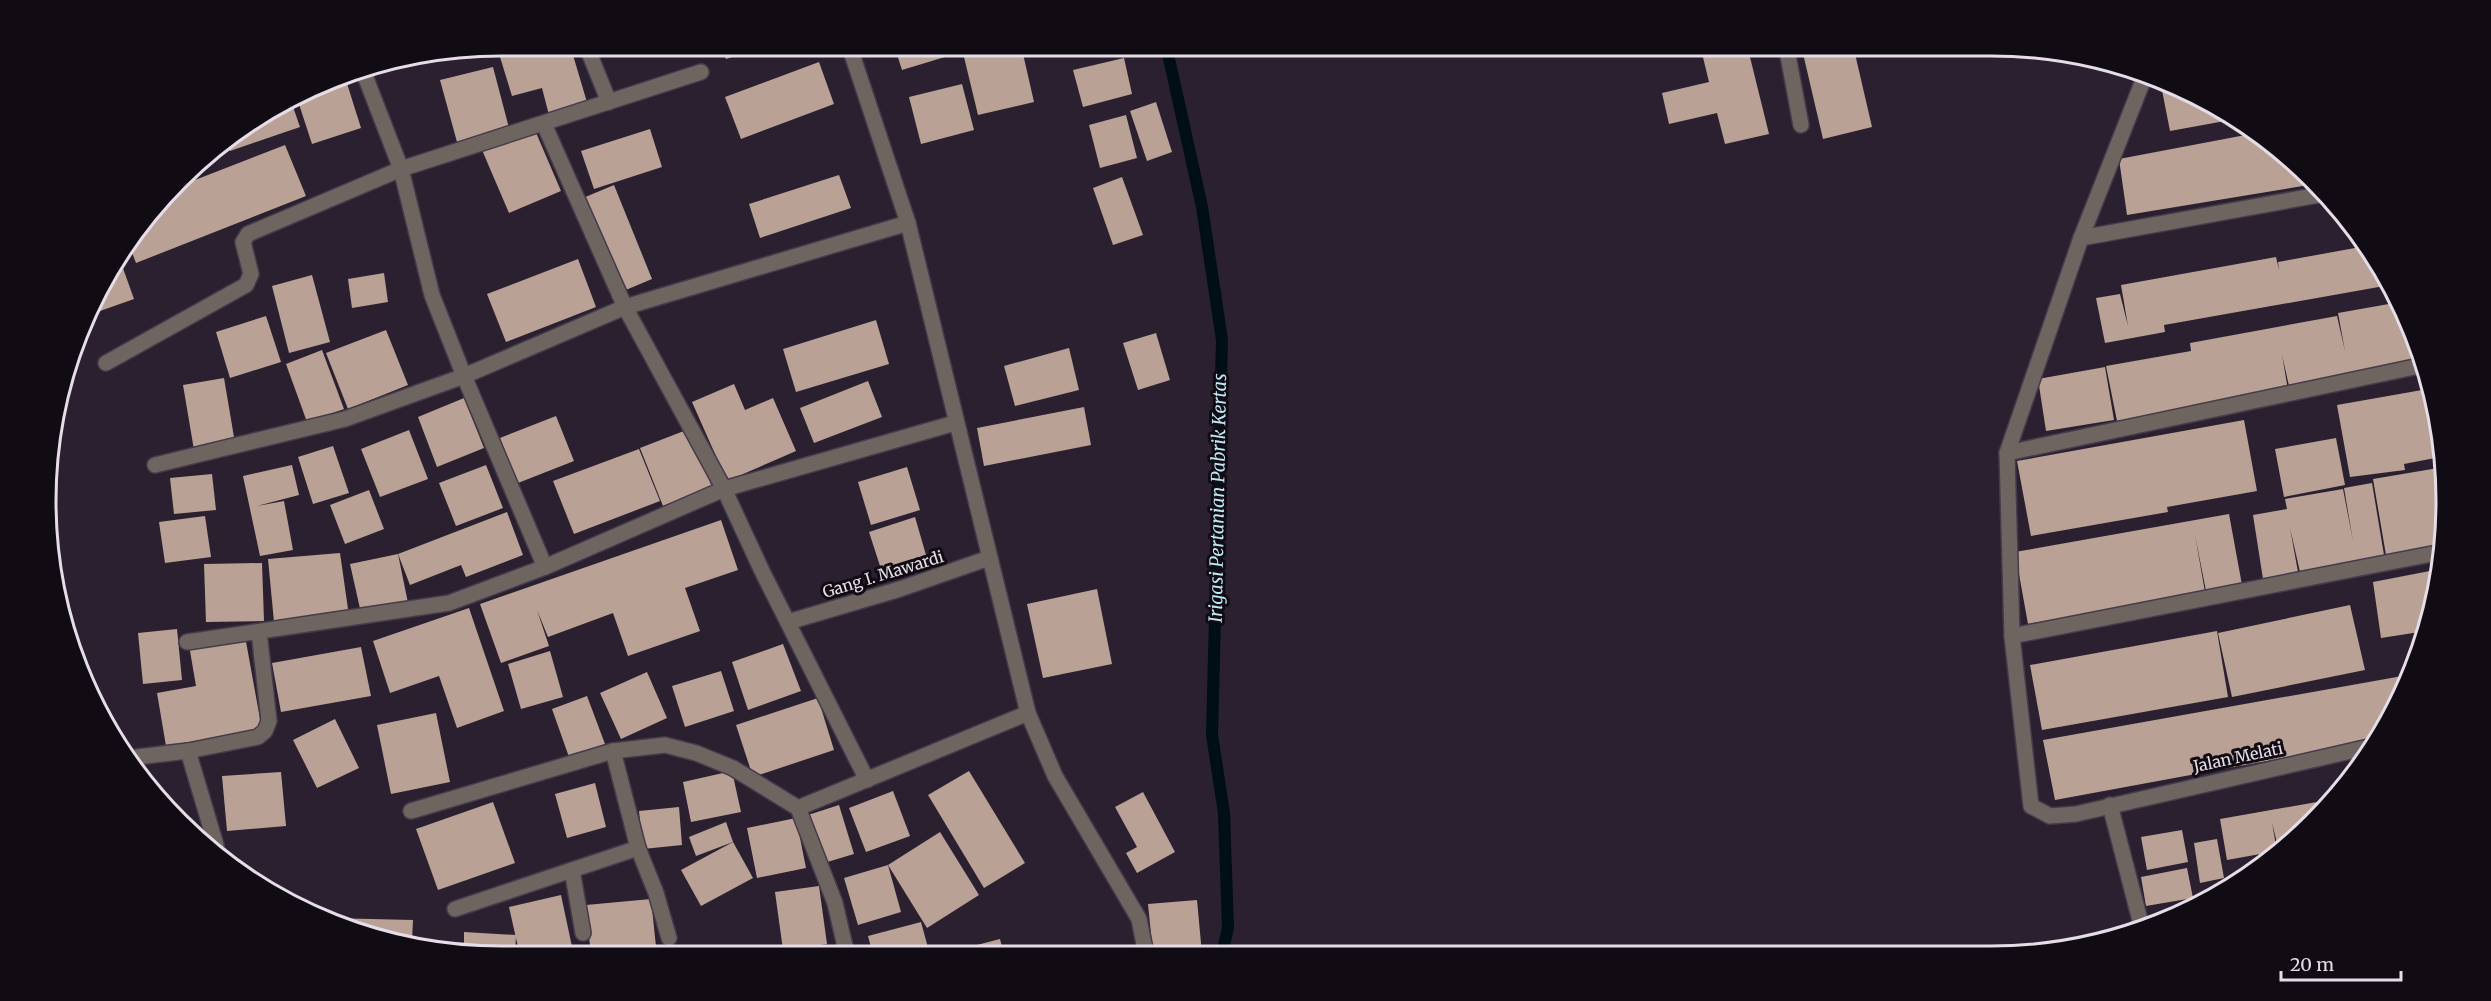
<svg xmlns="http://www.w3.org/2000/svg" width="2491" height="1001" font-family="Merriweather,serif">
	<rect width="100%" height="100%" fill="#2b2030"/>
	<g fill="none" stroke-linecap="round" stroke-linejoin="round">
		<!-- stream -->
		<path stroke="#000e15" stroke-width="12" d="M1166 45 1202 207 1222 340 1212 735 1224 813 1228 928 1222 954"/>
	</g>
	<!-- building -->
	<g fill="#b9a196">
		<path d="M525 45H570L589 109 550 119 542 88 512 96 500 57 526 49Z"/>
		<path d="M721 45H768L726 59Z"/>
		<path d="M894 45H966L968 50 902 70Z"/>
		<path d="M1014 45H1021L1034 102 978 115 964 57Z"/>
		<path d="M1700 45H1747L1769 134 1725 144 1717 113 1669 124 1662 93 1709 82Z"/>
		<path d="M1801 45H1853L1872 127 1823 139Z"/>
		<path d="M1124 58 1132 94 1083 107 1073 70Z"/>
		<path d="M819 62 834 104 741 139 725 97Z"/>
		<path d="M493 67 509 128 457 142 440 80Z"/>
		<path d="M344 74 361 128 312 144 296 95Z"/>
		<path d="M2160 80 2218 106 2236 119 2170 131Z"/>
		<path d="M962 84 974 130 921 144 909 97Z"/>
		<path d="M290 98 300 127 230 151 226 139 273 106Z"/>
		<path d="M1156 102 1172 152 1147 161 1130 111Z"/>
		<path d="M1126 115 1137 158 1100 168 1089 125Z"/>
		<path d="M534 128 561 191 509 213 482 150Z"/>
		<path d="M650 129 662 167 594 189 581 151Z"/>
		<path d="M2256 133 2260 136 2264 154 2261 137 2291 158 2315 184 2127 215 2119 159Z"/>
		<path d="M285 145 306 196 136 263 129 245 177 187Z"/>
		<path d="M839 175 851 208 760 238 749 204Z"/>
		<path d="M1122 177 1143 235 1113 245 1093 188Z"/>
		<path d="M614 185 652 279 621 292 583 198Z"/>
		<path d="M2366 246 2390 285 2164 325 2165 332 2105 343 2096 298 2120 294 2128 326 2121 285 2276 257 2279 270 2278 262Z"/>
		<path d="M119 257 134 299 86 316 106 273Z"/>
		<path d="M578 259 596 307 506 342 487 294Z"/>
		<path d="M384 273 388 302 352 308 348 279Z"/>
		<path d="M312 275 330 342 289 353 272 286Z"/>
		<path d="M2400 302 2422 361 2289 386 2282 355 2288 390 2117 421 2106 366 2191 351 2190 343 2337 316 2345 351 2338 313Z"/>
		<path d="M266 316 281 362 230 378 216 332Z"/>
		<path d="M876 320 889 364 796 392 783 349Z"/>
		<path d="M386 330 408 385 348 409 326 353Z"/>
		<path d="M1156 333 1170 380 1138 390 1123 343Z"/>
		<path d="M1069 348 1079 390 1015 406 1004 366Z"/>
		<path d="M322 350 344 409 307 422 286 364Z"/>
		<path d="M2105 367 2114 420 2046 431 2038 379Z"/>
		<path d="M224 378 235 443 194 450 183 385Z"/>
		<path d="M868 381 882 417 814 443 800 408Z"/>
		<path d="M734 384 745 410 773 398 796 451 727 481 692 402Z"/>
		<path d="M2422 390 2435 458 2404 464 2405 470 2350 477 2337 405Z"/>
		<path d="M464 398 484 448 437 467 418 417Z"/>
		<path d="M1084 407 1091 445 984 466 977 428Z"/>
		<path d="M556 416 574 461 518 483 500 438Z"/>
		<path d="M2244 420 2257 491 2167 507 2168 512 2031 536 2017 461Z"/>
		<path d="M689 429 712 487 663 506 640 448Z"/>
		<path d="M409 430 428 479 380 497 361 449Z"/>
		<path d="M2336 438 2345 485 2284 497 2275 449Z"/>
		<path d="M333 446 349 493 313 504 298 457Z"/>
		<path d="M639 449 660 501 574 534 553 481Z"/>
		<path d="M292 465 299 495 257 506 284 501 293 550 260 556 243 476Z"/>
		<path d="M486 465 503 508 456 526 439 483Z"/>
		<path d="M907 467 920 510 871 525 858 482Z"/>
		<path d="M2444 467 2443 541 2439 542 2440 545 2386 555 2373 479Z"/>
		<path d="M212 474 216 510 174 514 170 478Z"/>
		<path d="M2372 483 2384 555 2300 572 2290 528 2298 572 2263 579 2253 515 2287 509 2285 499 2343 489 2353 541 2344 488Z"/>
		<path d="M369 490 384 529 345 544 330 505Z"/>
		<path d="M507 512 523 555 466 577 461 565 410 585 398 554Z"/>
		<path d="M2229 514 2242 585 2206 591 2195 535 2205 592 2028 624 2015 552Z"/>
		<path d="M205 516 211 557 165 563 159 522Z"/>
		<path d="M915 517 926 555 881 569 869 532Z"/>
		<path d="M721 520 738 570 685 588 700 631 628 656 613 613 548 637 537 610 549 646 501 663 480 604Z"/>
		<path d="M340 553 349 616 274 622 268 559Z"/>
		<path d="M398 554 408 603 361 613 350 564Z"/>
		<path d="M262 563 264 621 206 622 204 564Z"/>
		<path d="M2440 569 2426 631 2381 638 2373 582Z"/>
		<path d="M1097 589 1112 664 1043 678 1027 604Z"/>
		<path d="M2350 605 2365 670 2232 697 2218 633Z"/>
		<path d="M469 608 504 711 457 728 439 676 390 693 373 641Z"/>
		<path d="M177 629 182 680 143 684 138 633Z"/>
		<path d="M2217 631 2228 697 2042 730 2030 665Z"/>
		<path d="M245 636 262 730 166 746 157 693 196 686 189 645Z"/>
		<path d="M783 644 801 691 748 710 732 662Z"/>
		<path d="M361 647 371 696 281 712 272 663Z"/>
		<path d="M550 651 563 697 521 709 508 664Z"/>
		<path d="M721 671 734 711 685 727 672 686Z"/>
		<path d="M647 672 667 718 621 739 600 693Z"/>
		<path d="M2408 675 2375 741 2055 800 2043 740Z"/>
		<path d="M587 696 605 744 569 757 552 709Z"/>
		<path d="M818 698 834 750 753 777 736 725Z"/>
		<path d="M436 713 450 782 391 794 377 725Z"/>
		<path d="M335 719 359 768 317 788 293 740Z"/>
		<path d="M732 771 741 812 691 822 683 782Z"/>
		<path d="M969 771 1025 863 984 888 928 795Z"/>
		<path d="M281 772 286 826 227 831 222 776Z"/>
		<path d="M595 783 606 827 567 838 555 794Z"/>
		<path d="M893 791 910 836 866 852 849 808Z"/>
		<path d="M1143 792 1175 852 1137 873 1126 853 1137 847 1115 807Z"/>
		<path d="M2328 800 2287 846 2278 847 2272 823 2277 851 2227 860 2220 819Z"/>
		<path d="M493 802 515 863 438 890 416 829Z"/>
		<path d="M839 805 854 854 824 863 808 815Z"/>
		<path d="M679 807 682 845 643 849 639 811Z"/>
		<path d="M796 818 806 868 757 878 747 828Z"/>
		<path d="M726 822 733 842 696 856 689 837Z"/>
		<path d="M2182 830 2188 862 2147 870 2141 837Z"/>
		<path d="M940 832 979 895 927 928 888 865Z"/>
		<path d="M2217 839 2224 878 2200 883 2194 843Z"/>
		<path d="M733 842 753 878 701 906 681 870Z"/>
		<path d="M888 865 901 912 858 925 844 878Z"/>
		<path d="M2187 868 2193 898 2146 906 2141 877Z"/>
		<path d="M819 886 827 944 783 950 775 892Z"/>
		<path d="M561 895 574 956H520L509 907Z"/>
		<path d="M651 899 657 956H591L586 905Z"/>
		<path d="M1197 900 1202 954H1153L1148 904Z"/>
		<path d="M328 918 413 920 412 941 354 932Z"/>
		<path d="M921 922 930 955H873L868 936Z"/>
		<path d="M464 932 516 935 515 956 464 950Z"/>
		<path d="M1000 939 1004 955H951L950 952Z"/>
	</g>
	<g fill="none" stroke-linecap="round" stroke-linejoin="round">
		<!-- minor casing -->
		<g stroke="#453b4a" stroke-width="18">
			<g id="minor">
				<path d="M586 45 609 102"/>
				<path d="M849 45 908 223 1028 713 1055 776 1139 919 1146 954"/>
				<path d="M1786 45 1801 125"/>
				<path d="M362 68 401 169 432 295 464 376 625 307 908 223"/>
				<path d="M544 124 625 307 724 489 762 571 867 780"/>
				<path d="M2081 238 2146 73"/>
				<path d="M106 363 246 285 251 274 243 242 248 234 401 169 701 72"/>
				<path d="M2007 453 2081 238 2324 194"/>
				<path d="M155 465 345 419 464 376 545 567 449 603 187 642"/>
				<path d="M545 567 724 489 955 423"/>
				<path d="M788 622 900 589 989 558"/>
				<path d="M2012 636 2442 552"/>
				<path d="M2373 746 2076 814 2050 816 2031 806 2012 636 2007 453 2424 365"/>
				<path d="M188 751 216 845"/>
				<path d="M613 751 638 848 656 893 669 938"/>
				<path d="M137 757 188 751 258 737 265 731 269 721 259 632"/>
				<path d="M2110 805 2142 928"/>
				<path d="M798 808 835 903 847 955"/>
				<path d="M411 811 613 751 665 745 696 753 733 768 798 808 1028 713"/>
				<path d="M572 870 583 933"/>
				<path d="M455 909 638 848"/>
			</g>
		</g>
		<!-- minor -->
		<use href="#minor" stroke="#6f6560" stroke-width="15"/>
	</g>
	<g text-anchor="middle" stroke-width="6" stroke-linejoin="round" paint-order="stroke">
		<!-- street labels -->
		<g font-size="16" fill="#e5dee8" stroke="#110c13">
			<text transform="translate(883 574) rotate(-17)" y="6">Gang I. Mawardi</text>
			<text transform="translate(2238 757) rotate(-12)" y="6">Jalan Melati</text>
		</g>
		<!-- water labels -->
		<g font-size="18" font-style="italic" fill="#bfe9f6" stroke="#110c13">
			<text transform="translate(1218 498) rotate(-89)" y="6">Irigasi Pertanian Pabrik Kertas</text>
		</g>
	</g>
	<!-- crop -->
	<path d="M0 0H2491V1001H0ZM501 56H1991A445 445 0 0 1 2436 501V501A445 445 0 0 1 1991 946H501A445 445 0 0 1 56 501V501A445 445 0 0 1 501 56Z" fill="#110c13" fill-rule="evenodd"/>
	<path fill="none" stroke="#e5dee8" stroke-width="3" d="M501 56H1991A445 445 0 0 1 2436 501V501A445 445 0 0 1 1991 946H501A445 445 0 0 1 56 501V501A445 445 0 0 1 501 56Z"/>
	<!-- scale -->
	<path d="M2281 971v9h120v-9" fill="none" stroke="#e5dee8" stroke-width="3"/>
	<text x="2290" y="971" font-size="18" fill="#e5dee8" stroke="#110c13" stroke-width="4.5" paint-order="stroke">20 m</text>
</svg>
